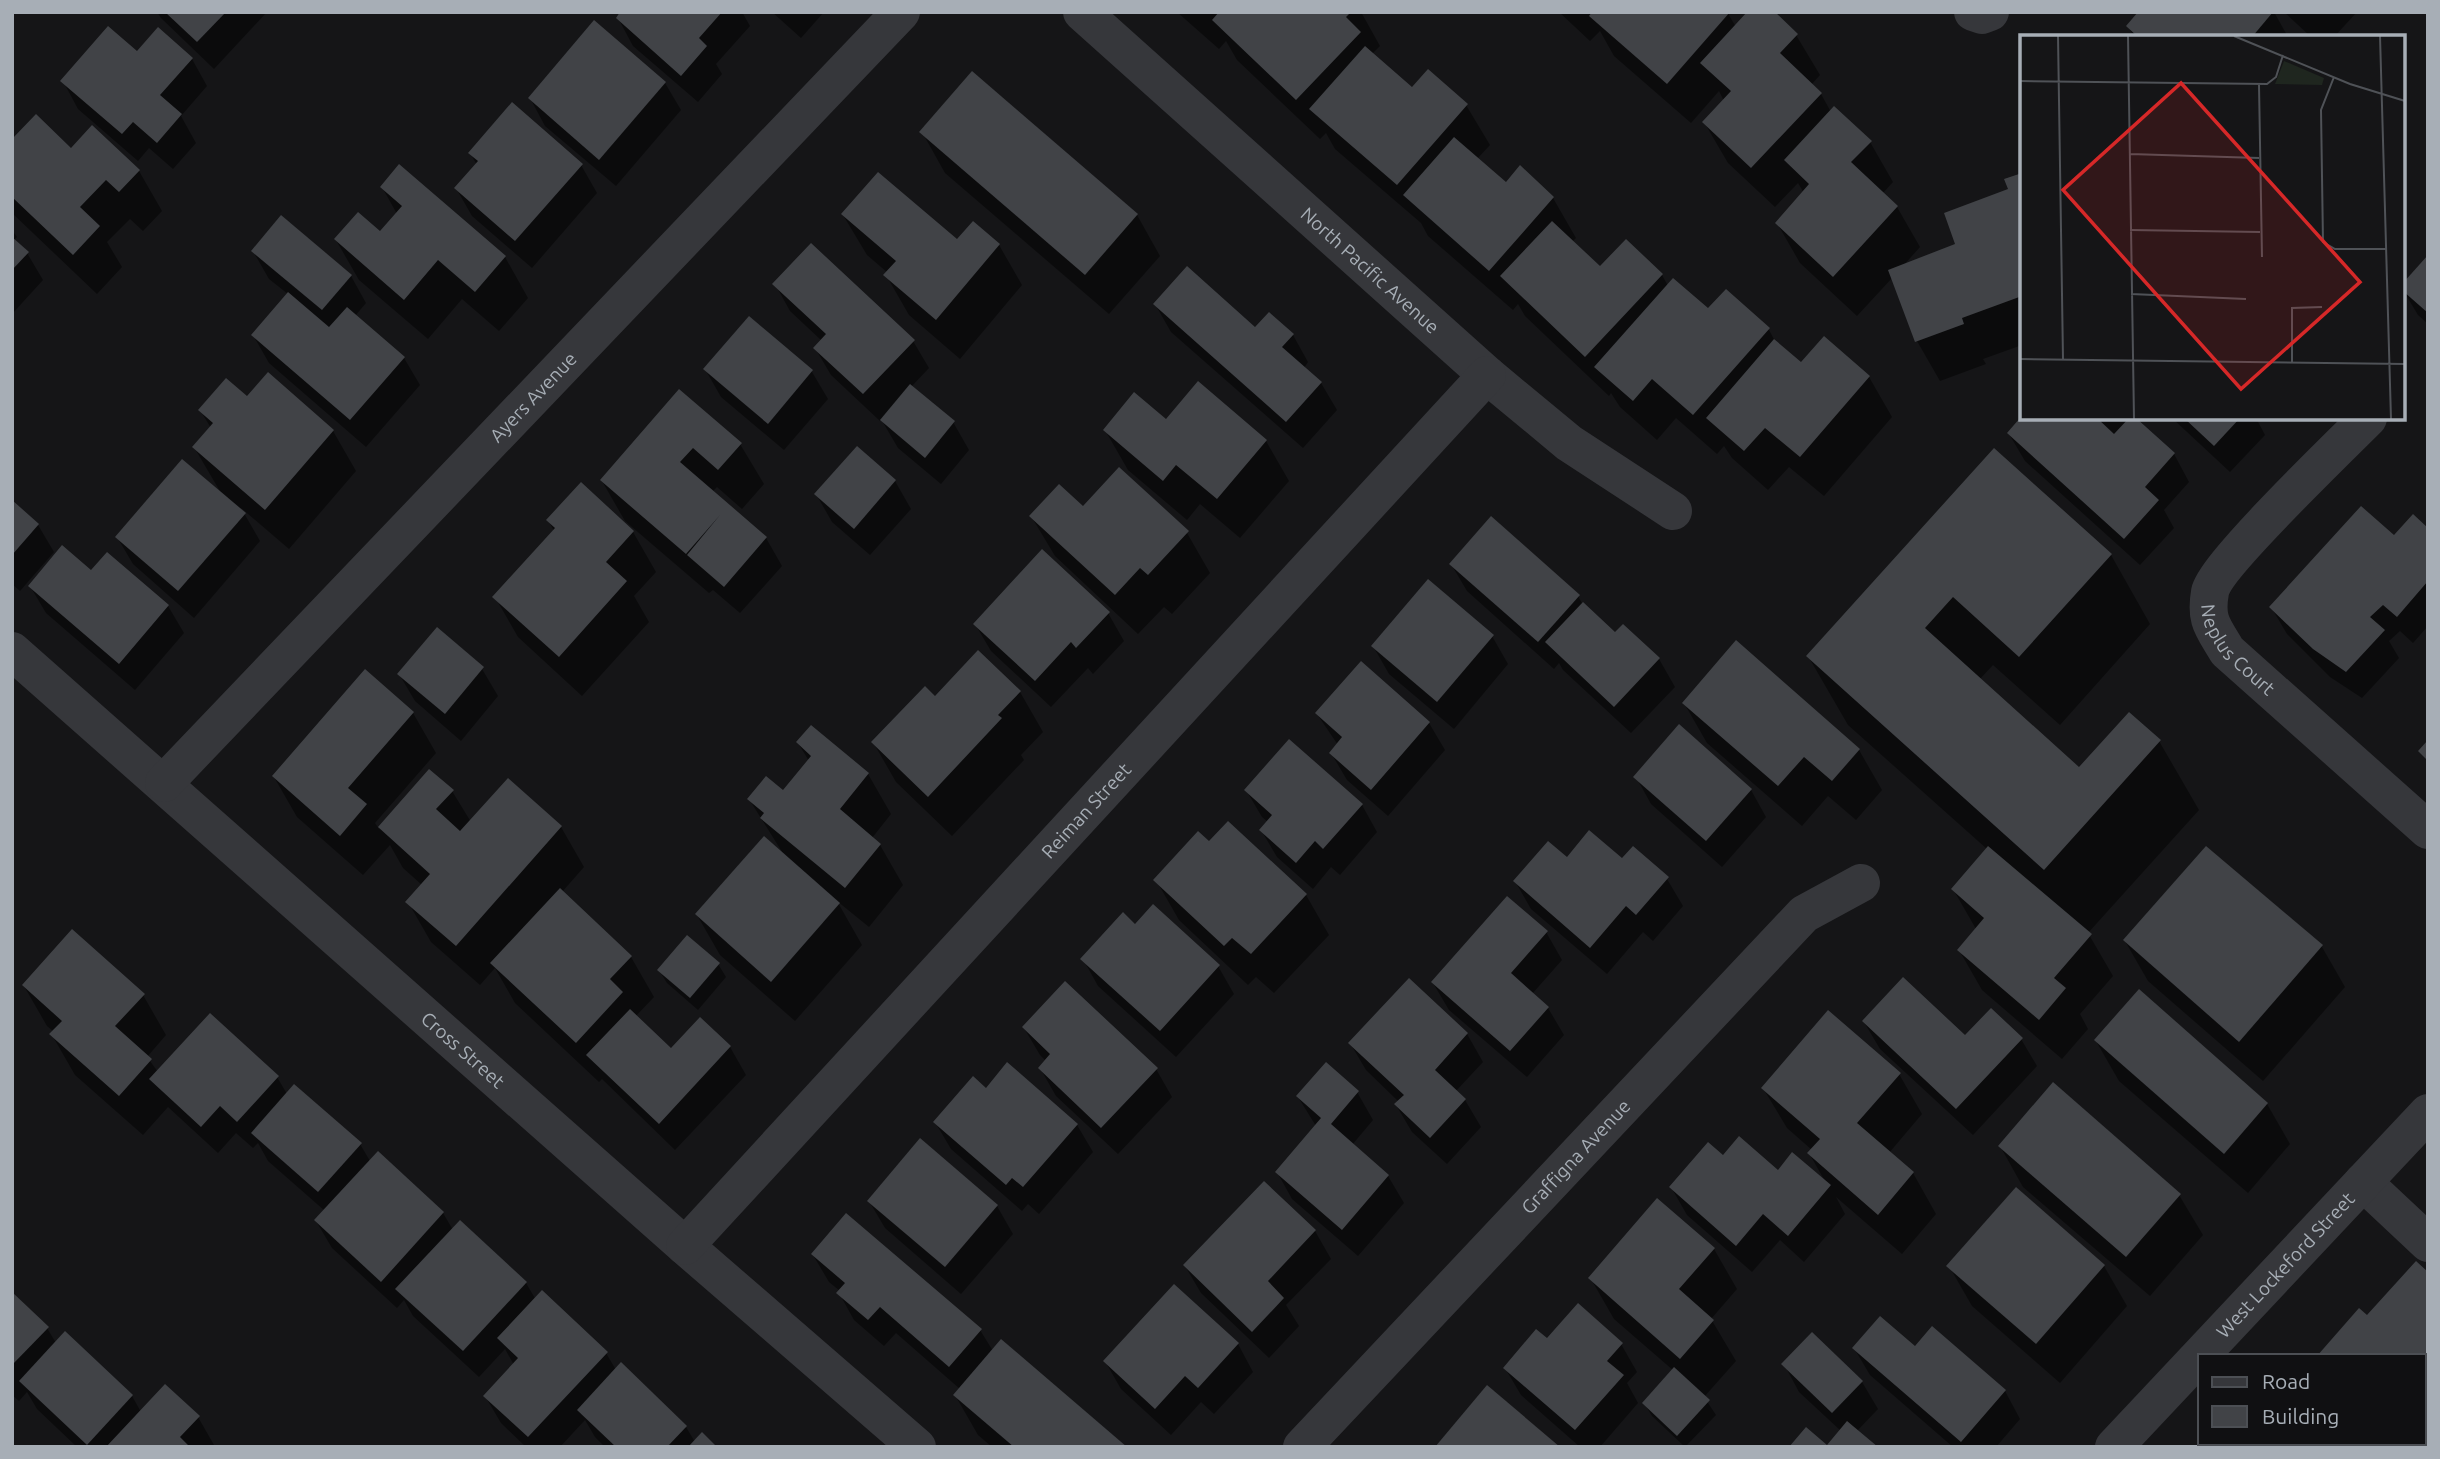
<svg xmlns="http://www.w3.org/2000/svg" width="2440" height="1459" font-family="Ubuntu,sans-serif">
	<rect width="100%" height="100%" fill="#151517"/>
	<!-- shadow -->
	<g fill="#0007">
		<path d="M157 12H267L214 69 161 18Z"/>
		<path d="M623 12H742L750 26 716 64 722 74 698 102 633 46 618 18Z"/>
		<path d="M772 12H824L801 38Z"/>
		<path d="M1177 12H1361L1380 46 1372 54 1412 89 1466 105 1490 145 1477 159 1506 184 1553 198 1576 238 1572 242 1600 269 1626 241 1662 275 1668 286 1708 311 1769 330 1776 343 1802 365 1869 377 1892 417 1824 496 1789 467 1768 490 1732 458 1724 446 1717 454 1676 418 1657 440 1620 407 1611 393 1609 396 1525 316 1518 304 1513 310 1428 236 1421 223 1335 149 1326 133 1320 139 1237 60 1226 41 1219 49Z"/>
		<path d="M1559 12H1727L1736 27 1796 35 1820 75 1811 85 1821 94 1831 112 1870 142 1893 182 1883 193 1897 207 1920 247 1903 266 1958 245 2010 190 2022 174V345L1983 359 1986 364 1940 381 1917 341 1893 277 1857 316 1800 263 1777 223 1804 193 1798 183 1775 207 1728 163 1704 122 1724 101 1719 91 1691 123 1614 56 1600 31 1590 41Z"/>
		<path d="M2141 12H2274L2288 37H2134L2128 26Z"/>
		<path d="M2284 12H2357L2334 37H2311Z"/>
		<path d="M137 53 192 59 207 86 181 116 196 143 173 169 149 148 138 161 78 109 63 81Z"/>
		<path d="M665 83 681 110 616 186 545 126 530 98Z"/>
		<path d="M922 132 1137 215 1160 256 1109 314 945 173Z"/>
		<path d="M12 141 71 150 139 171 162 211 143 231 130 219 107 242 122 267 97 294 12 213Z"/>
		<path d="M470 153 581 165 597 193 532 268 472 216 456 188 477 165Z"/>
		<path d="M382 187 505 257 528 298 499 331 462 299 428 339 359 280 336 240 380 233 397 214Z"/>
		<path d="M843 215 958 242 999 245 1022 285 960 359 909 315 886 275 888 273 867 255Z"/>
		<path d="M12 230 17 237 13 241 27 253 43 280 12 314Z"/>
		<path d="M253 251 351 276 366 303 355 316 404 358 420 385 366 447 269 363 253 335 288 294 269 279Z"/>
		<path d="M2428 258V324L2418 315 2403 290Z"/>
		<path d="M775 284 913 341 929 368 911 387 953 422 969 450 941 484 898 448 881 419 880 421 831 375 815 348 822 341 790 311Z"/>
		<path d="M1155 304 1255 330 1293 335 1308 362 1304 368 1321 383 1337 410 1303 448 1171 332Z"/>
		<path d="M749 318 812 372 828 399 784 450 721 397 705 369Z"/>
		<path d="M679 391 740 444 764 484 742 509 717 487 712 492 766 538 782 566 740 613 713 590 709 593 625 521 602 481Z"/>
		<path d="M248 399 333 431 356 471 289 549 241 508 260 541 194 618 133 564 117 537 221 493 194 447 211 428 200 410Z"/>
		<path d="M2023 418H2134L2174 454 2189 482 2164 510 2174 528 2140 565 2025 461 2009 434Z"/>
		<path d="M2172 418H2256L2265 435 2230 472Z"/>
		<path d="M1166 422 1266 441 1289 481 1240 538 1200 504 1187 520 1128 470 1105 430Z"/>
		<path d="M857 448 895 481 911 509 870 555 832 522 816 494Z"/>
		<path d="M1994 450 2111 555 2150 624 2060 725 1993 665 1979 680 2079 770 2159 741 2199 810 2088 933 2113 976 2080 1014 2088 1029 2062 1059 1982 990 1959 950 1976 929 1953 889 1987 849 1848 725 1808 656Z"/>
		<path d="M12 503 38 525 54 552 20 591 12 584Z"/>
		<path d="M1083 508 1187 533 1210 573 1172 614 1164 607 1138 634 1055 556 1031 516Z"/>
		<path d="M548 520 633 532 656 572 634 596 649 622 582 696 518 637 495 597 554 531Z"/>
		<path d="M2428 531V626L2413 643 2400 631 2389 641 2399 658 2362 698 2330 677 2287 634 2271 607 2394 538Z"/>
		<path d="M1451 564 1578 596 1583 605 1615 635 1659 659 1675 687 1631 733 1563 670 1559 663 1554 669 1467 591Z"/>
		<path d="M91 573 168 606 184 633 135 690 46 613 30 586Z"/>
		<path d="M1108 613 1124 641 1093 674 1088 668 1051 707 991 651 975 624Z"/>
		<path d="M1492 636 1508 664 1454 729 1389 674 1373 646Z"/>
		<path d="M482 669 498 696 461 741 415 701 399 674Z"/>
		<path d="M1020 692 1043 732 1021 755 1024 760 952 836 896 782 873 742 935 698Z"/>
		<path d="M1684 703 1859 750 1882 790 1856 820 1828 796 1802 826 1707 743Z"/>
		<path d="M413 713 436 753 375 823 379 829 430 771 452 791 471 822 561 827 584 867 562 892 631 957 654 997 635 1017 671 1050 700 1020 730 1047 746 1075 675 1150 602 1079 599 1082 515 1003 495 968 480 985 431 942 408 902 422 885 403 868 390 845 363 875 297 817 274 777Z"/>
		<path d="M1317 714 1429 723 1445 750 1388 816 1347 780 1331 753 1338 745Z"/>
		<path d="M798 743 868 774 891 814 872 838 880 845 903 885 869 927 837 901 862 945 795 1021 720 955 697 915 784 855 749 799 784 793 809 761Z"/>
		<path d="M1636 777 1751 790 1766 817 1722 867 1651 804Z"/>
		<path d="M1246 790 1362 805 1377 832 1340 875 1331 867 1313 889 1277 857 1261 830 1268 822 1262 817Z"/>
		<path d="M1209 843 1306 895 1329 935 1274 993 1256 977 1248 985 1179 920 1156 880Z"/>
		<path d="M2206 848 2322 947 2345 987 2263 1081 2148 981 2125 941Z"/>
		<path d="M1567 859 1622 860 1667 879 1683 906 1653 941 1643 932 1607 974 1531 909 1515 881Z"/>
		<path d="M1135 926 1218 966 1234 994 1176 1057 1098 986 1083 959Z"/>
		<path d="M1546 932 1562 960 1532 994 1548 1008 1564 1035 1527 1077 1449 1010 1433 983Z"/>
		<path d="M718 964 726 977 698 1010 667 983 659 970Z"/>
		<path d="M1409 980 1467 1034 1483 1062 1456 1091 1465 1100 1481 1127 1447 1164 1412 1132 1396 1105 1399 1102 1366 1070 1350 1043Z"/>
		<path d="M24 986 143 995 166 1035 147 1057 158 1072 277 1077 287 1094 360 1144 370 1161 378 1153 443 1213 453 1230 526 1283 536 1300 606 1353 616 1370 686 1427 695 1442 715 1447H605L595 1437 585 1420 560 1447H526L501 1423 485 1396 514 1365 505 1349 479 1377 413 1316 404 1300 397 1308 332 1248 316 1221 325 1211 268 1161 258 1143 253 1148 236 1133 218 1153 168 1107 143 1135 75 1075 52 1035 54 1032 47 1026Z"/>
		<path d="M1864 1022 1965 1038 2021 1039 2037 1066 1973 1135 1880 1049Z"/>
		<path d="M1024 1028 1156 1069 1172 1097 1118 1154 1056 1096 1040 1068 1046 1061 1040 1055Z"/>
		<path d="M2096 1041 2267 1104 2290 1144 2248 1193 2119 1081Z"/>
		<path d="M1899 1074 1922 1114 1889 1153 1913 1173 1936 1214 1902 1254 1836 1197 1845 1214 1804 1262 1780 1240 1752 1272 1687 1215 1671 1187 1723 1158 1826 1183 1809 1153 1812 1150 1787 1128 1763 1088Z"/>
		<path d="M986 1090 1077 1125 1093 1152 1039 1214 1028 1204 1022 1211 951 1149 935 1122Z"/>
		<path d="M1357 1092 1373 1120 1352 1145 1388 1176 1404 1203 1358 1256 1292 1199 1277 1172 1316 1126 1298 1097Z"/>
		<path d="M920 1141 997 1206 1013 1234 961 1294 885 1228 869 1201Z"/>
		<path d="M2000 1146 2179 1195 2203 1235 2150 1296 2023 1187Z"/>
		<path d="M1264 1183 1315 1231 1331 1259 1286 1305 1299 1326 1269 1358 1201 1293 1185 1266Z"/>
		<path d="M1714 1249 1737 1289 1711 1319 1736 1361 1704 1397 1716 1415 1685 1447 1652 1416 1644 1403 1674 1371 1614 1319 1591 1279Z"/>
		<path d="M813 1255 980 1330 993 1351 1124 1447H992L978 1435 955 1395 960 1389 896 1333 884 1346 854 1320 839 1293 840 1291 829 1282Z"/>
		<path d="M1949 1266H2104L2127 1306 2060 1383 1972 1306Z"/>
		<path d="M2428 1274V1422L2424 1426V1356L2367 1318Z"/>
		<path d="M12 1295 47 1328 56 1343 65 1334 132 1396 141 1412 198 1417 214 1445 212 1447H77L37 1409 27 1392 19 1401 12 1395Z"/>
		<path d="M1547 1340 1621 1344 1637 1372 1627 1383 1638 1403 1600 1447H1580L1521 1395 1505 1368Z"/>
		<path d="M1238 1344 1253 1372 1214 1414 1201 1402 1171 1435 1121 1389 1105 1361Z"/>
		<path d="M1854 1348 2005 1391 2020 1419 1996 1447H1953L1870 1375Z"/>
		<path d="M1784 1364 1862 1382 1878 1409 1857 1431H1841L1799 1392Z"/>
		<path d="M2280 1443H2409L2406 1447H2282Z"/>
	</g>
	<!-- building -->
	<g fill="#414347">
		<path d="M165 12H226L197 42Z"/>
		<path d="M620 12H722L699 38 707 46 681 76 616 18Z"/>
		<path d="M1219 12H1351L1346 17 1361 32 1296 100 1212 20Z"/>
		<path d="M1592 12H1730L1667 84 1589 16Z"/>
		<path d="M1747 12H1775L1798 34 1780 53 1822 93 1751 168 1702 122 1731 91 1700 63Z"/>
		<path d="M2138 12H2273L2252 37H2138L2126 26Z"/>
		<path d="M594 20 666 82 599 160 528 98Z"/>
		<path d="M108 26 137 51 158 27 193 58 160 95 182 114 157 143 133 122 122 134 60 81Z"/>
		<path d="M1365 46 1412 87 1428 69 1468 104 1397 185 1309 109Z"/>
		<path d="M972 71 1138 214 1085 275 919 132Z"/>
		<path d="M512 102 583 164 515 241 454 188 478 161 468 153Z"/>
		<path d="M1834 106 1872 141 1851 162 1898 206 1833 277 1775 223 1809 184 1784 160Z"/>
		<path d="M36 114 71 148 92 125 140 170 119 192 106 180 80 207 100 226 73 255 12 197V139Z"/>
		<path d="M1454 137 1506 182 1520 165 1554 197 1489 271 1403 195Z"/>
		<path d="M399 164 506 256 475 292 438 260 404 300 334 239 358 212 380 231 402 206 380 187Z"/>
		<path d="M878 172 957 239 973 221 1000 244 936 320 883 275 896 261 841 214Z"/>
		<path d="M2022 173V296L1962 318 1964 324 1915 342 1888 270 1955 244 1944 213 2008 189 2004 179Z"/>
		<path d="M281 215 352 275 322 310 251 251Z"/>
		<path d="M1552 221 1600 266 1626 239 1663 274 1585 357 1500 276Z"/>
		<path d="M12 237 29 252 12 270Z"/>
		<path d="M811 243 915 340 863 394 813 348 826 334 772 284Z"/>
		<path d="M2428 255V313L2403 291V283Z"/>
		<path d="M1187 266 1255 327 1269 312 1294 334 1282 347 1322 382 1286 422 1153 304Z"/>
		<path d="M1673 278 1708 308 1726 289 1770 328 1693 415 1652 379 1633 401 1594 367Z"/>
		<path d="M288 292 329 327 347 307 405 357 350 420 251 335Z"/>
		<path d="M749 316 813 370 768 424 703 369Z"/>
		<path d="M1824 336 1870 376 1800 457 1765 428 1744 451 1706 418 1774 339 1801 362Z"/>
		<path d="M268 372 334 430 265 510 192 447 213 423 198 410 226 378 247 396Z"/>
		<path d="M1198 381 1267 440 1217 499 1176 465 1163 481 1103 430 1134 392 1166 419Z"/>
		<path d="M910 384 955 421 925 458 880 420Z"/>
		<path d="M679 389 742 443 718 470 693 448 680 462 767 537 724 587 687 555 720 515 686 554 600 480Z"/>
		<path d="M2020 418H2097L2114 434 2129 418H2136L2175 453 2145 487 2159 500 2124 539 2007 433Z"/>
		<path d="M2184 418H2240L2214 446Z"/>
		<path d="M857 446 896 480 854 529 814 494Z"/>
		<path d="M1994 448 2112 554 2019 657 1953 597 1925 628 2079 767 2129 712 2161 740 2044 870 1806 656Z"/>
		<path d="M182 459 246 513 178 591 115 537Z"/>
		<path d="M1119 467 1189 531 1148 575 1140 568 1115 595 1029 516 1059 484 1083 506Z"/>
		<path d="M581 482 634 531 606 562 627 581 559 657 492 597 555 528 546 520Z"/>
		<path d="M12 500 39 524 12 555Z"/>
		<path d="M2361 506 2394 535 2413 514 2428 528V581L2397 617 2383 605 2370 617 2385 630 2346 672 2313 649 2269 607Z"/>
		<path d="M1491 516 1580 595 1538 642 1449 564Z"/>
		<path d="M62 545 91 570 107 552 169 605 119 664 28 586Z"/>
		<path d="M1042 549 1110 612 1076 648 1071 642 1035 681 973 624Z"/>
		<path d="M1428 579 1494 635 1437 702 1371 646Z"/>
		<path d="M1583 602 1615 632 1623 624 1660 658 1614 707 1545 642Z"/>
		<path d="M437 627 484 667 445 714 397 674Z"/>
		<path d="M1736 640 1860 749 1832 781 1804 757 1778 786 1682 703Z"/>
		<path d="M978 650 1021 691 998 715 1002 718 928 797 871 742 925 686 935 696Z"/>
		<path d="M1361 661 1430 722 1371 790 1329 753 1342 737 1315 713Z"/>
		<path d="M365 669 414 712 348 788 367 804 340 836 272 776Z"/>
		<path d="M1679 724 1752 789 1706 841 1633 777Z"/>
		<path d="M811 725 869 773 840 809 881 844 845 888 760 818 764 813 747 799 766 776 783 790 811 756 796 742Z"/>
		<path d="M1289 739 1363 804 1323 849 1315 841 1296 863 1259 830 1272 815 1244 790Z"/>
		<path d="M2428 740V761L2418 751Z"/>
		<path d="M429 769 454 790 436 809 460 831 508 778 562 826 456 946 405 902 430 874 378 827Z"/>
		<path d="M1228 821 1307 894 1251 954 1232 938 1224 946 1153 880 1198 831 1209 841Z"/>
		<path d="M1589 830 1622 858 1633 846 1669 877 1636 915 1626 906 1590 948 1513 881 1548 841 1567 857Z"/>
		<path d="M764 836 840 903 771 982 695 914Z"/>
		<path d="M1988 846 2092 934 2054 978 2066 988 2039 1020 1957 950 1984 918 1951 889Z"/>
		<path d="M2206 846 2323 945 2239 1042 2123 940Z"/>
		<path d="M560 888 632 956 610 979 623 992 576 1043 490 963Z"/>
		<path d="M1507 896 1548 931 1511 973 1549 1007 1510 1051 1431 982Z"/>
		<path d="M1153 904 1220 965 1160 1031 1080 959 1123 912 1135 924Z"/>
		<path d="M72 929 145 994 115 1026 152 1059 119 1096 49 1034 62 1021 22 985Z"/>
		<path d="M687 935 720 963 690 998 657 970Z"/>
		<path d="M1903 977 1965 1035 1991 1008 2023 1038 1956 1109 1862 1021Z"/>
		<path d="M1409 978 1468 1033 1435 1070 1466 1099 1430 1138 1394 1104 1404 1095 1348 1043Z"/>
		<path d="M1065 981 1158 1068 1101 1128 1038 1068 1050 1054 1022 1027Z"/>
		<path d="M2139 989 2268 1103 2224 1154 2094 1040Z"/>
		<path d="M630 1009 671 1048 700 1017 731 1046 659 1124 586 1055Z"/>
		<path d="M1828 1010 1901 1073 1857 1123 1914 1172 1878 1215 1807 1153 1820 1139 1761 1088Z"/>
		<path d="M210 1013 279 1076 237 1122 220 1106 201 1127 149 1079Z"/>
		<path d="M1007 1062 1078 1124 1023 1187 1012 1178 1006 1185 933 1122 973 1076 986 1088Z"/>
		<path d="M1326 1062 1359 1091 1331 1124 1389 1175 1342 1230 1275 1172 1321 1118 1296 1096Z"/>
		<path d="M2053 1082 2181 1194 2126 1257 1998 1146Z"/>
		<path d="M294 1084 362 1143 318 1192 251 1133Z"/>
		<path d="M1739 1136 1778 1170 1792 1152 1831 1185 1788 1236 1763 1214 1736 1246 1669 1187 1708 1142 1723 1155Z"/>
		<path d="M920 1138 998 1205 945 1267 867 1201Z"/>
		<path d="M378 1151 444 1212 381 1282 314 1220Z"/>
		<path d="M1264 1181 1316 1230 1268 1281 1284 1298 1252 1332 1183 1265Z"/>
		<path d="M2016 1187 2105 1265 2036 1344 1946 1266Z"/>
		<path d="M1657 1198 1715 1248 1679 1289 1714 1320 1680 1359 1588 1278Z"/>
		<path d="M846 1213 982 1329 949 1367 880 1307 868 1320 836 1293 845 1283 811 1254Z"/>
		<path d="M460 1220 527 1282 463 1351 395 1289Z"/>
		<path d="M2416 1261 2428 1272V1367L2424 1371V1356H2317L2359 1308 2367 1315Z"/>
		<path d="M1174 1284 1239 1343 1198 1388 1185 1376 1155 1409 1103 1361Z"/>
		<path d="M542 1290 608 1352 528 1437 483 1396 518 1358 497 1338Z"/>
		<path d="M12 1292 49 1327 12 1365Z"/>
		<path d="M1578 1303 1623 1343 1607 1361 1624 1375 1575 1430 1503 1368 1536 1329 1547 1338Z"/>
		<path d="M1880 1316 1915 1346 1932 1326 2006 1390 1961 1442 1852 1348Z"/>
		<path d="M65 1331 133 1395 87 1445 19 1381Z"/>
		<path d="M1812 1332 1863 1381 1832 1413 1781 1364Z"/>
		<path d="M1001 1339 1127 1447H1014L953 1395Z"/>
		<path d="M621 1362 687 1426 667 1447H616L577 1410Z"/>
		<path d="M1674 1367 1710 1400 1677 1436 1642 1403Z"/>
		<path d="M165 1384 200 1416 180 1437 190 1447H106Z"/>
		<path d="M1487 1385 1560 1447H1435Z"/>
		<path d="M1847 1421 1878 1447H1789L1806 1427 1827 1445Z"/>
		<path d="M702 1432 717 1447H688Z"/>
		<path d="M2292 1443H2350L2347 1447H2296Z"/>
	</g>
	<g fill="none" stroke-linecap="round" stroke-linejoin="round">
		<!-- minor -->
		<g stroke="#36373b" stroke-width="38">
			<path id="s1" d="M1082 12 1487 375 1569 443 1673 511"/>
			<path d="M1973 12 1982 15 1990 12"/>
			<path id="s2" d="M2368 418C2341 445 2215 566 2210 592 2205 621 2213 627 2227 651L2428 830"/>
			<path id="s3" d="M12 651 685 1246 917 1447"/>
			<path id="s4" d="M164 783 901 12"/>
			<path d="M2363 1182 2428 1243"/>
			<path id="s5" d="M685 1246 1487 375"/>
			<path d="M2424 1425 2428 1421"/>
			<path d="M2280 1443 2284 1447"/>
			<path id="s6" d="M1302 1447 1804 914 1861 883"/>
			<path id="s7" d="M2114 1447 2428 1113"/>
		</g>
	</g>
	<g text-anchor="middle" stroke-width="7" stroke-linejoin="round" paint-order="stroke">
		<!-- street labels -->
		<g font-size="19" fill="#a7aeb6" stroke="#101012">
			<text dy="7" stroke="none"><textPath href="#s1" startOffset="387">North Pacific Avenue</textPath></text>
			<text dy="7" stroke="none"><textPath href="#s4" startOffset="534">Ayers Avenue</textPath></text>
			<text dy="7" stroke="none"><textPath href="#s2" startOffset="304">Neplus Court</textPath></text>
			<text dy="7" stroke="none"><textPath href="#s5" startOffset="592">Reiman Street</textPath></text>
			<text dy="7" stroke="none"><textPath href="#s3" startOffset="602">Cross Street</textPath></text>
			<text dy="7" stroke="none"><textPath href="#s6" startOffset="399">Graffigna Avenue</textPath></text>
			<text dy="7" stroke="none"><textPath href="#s7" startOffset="250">West Lockeford Street</textPath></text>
		</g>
	</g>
	<!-- overview -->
	<g transform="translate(2020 35)">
		<rect width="385" height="385" fill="#151517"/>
		<path d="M264 26 304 43 302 50 255 49Z" fill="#1f261f"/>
		<path fill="none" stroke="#4f5257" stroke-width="2" d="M38 1 43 324M108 1 114 384M214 1 330 49 385 66M360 1 371 384M314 42 301 75 303 207 315 214H366M0 46 247 49 256 42 263 20M239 50 242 222M110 119 239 123M110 195 240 197M111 259 226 264M0 324 385 329M272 328V273L302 272"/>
		<path fill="#d62828" fill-opacity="0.15" stroke="#d62828" stroke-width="3.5" d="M161 48 340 247 221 354 43 155Z"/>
		<rect width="385" height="385" fill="none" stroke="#a7aeb6" stroke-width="3.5"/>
	</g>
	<!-- border -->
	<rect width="2440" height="1459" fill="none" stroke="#a7aeb6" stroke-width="28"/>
	<!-- legend -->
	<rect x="2198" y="1354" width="228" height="91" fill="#101012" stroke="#4c4f54" stroke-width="2"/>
	<rect x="2212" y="1377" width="35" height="10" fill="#36373b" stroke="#4c4f54" stroke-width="2"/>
	<text x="2262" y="1389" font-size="21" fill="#a7aeb6">Road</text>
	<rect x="2212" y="1406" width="35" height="21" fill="#414347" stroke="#4c4f54" stroke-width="2"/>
	<text x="2262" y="1424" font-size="21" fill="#a7aeb6">Building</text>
</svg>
